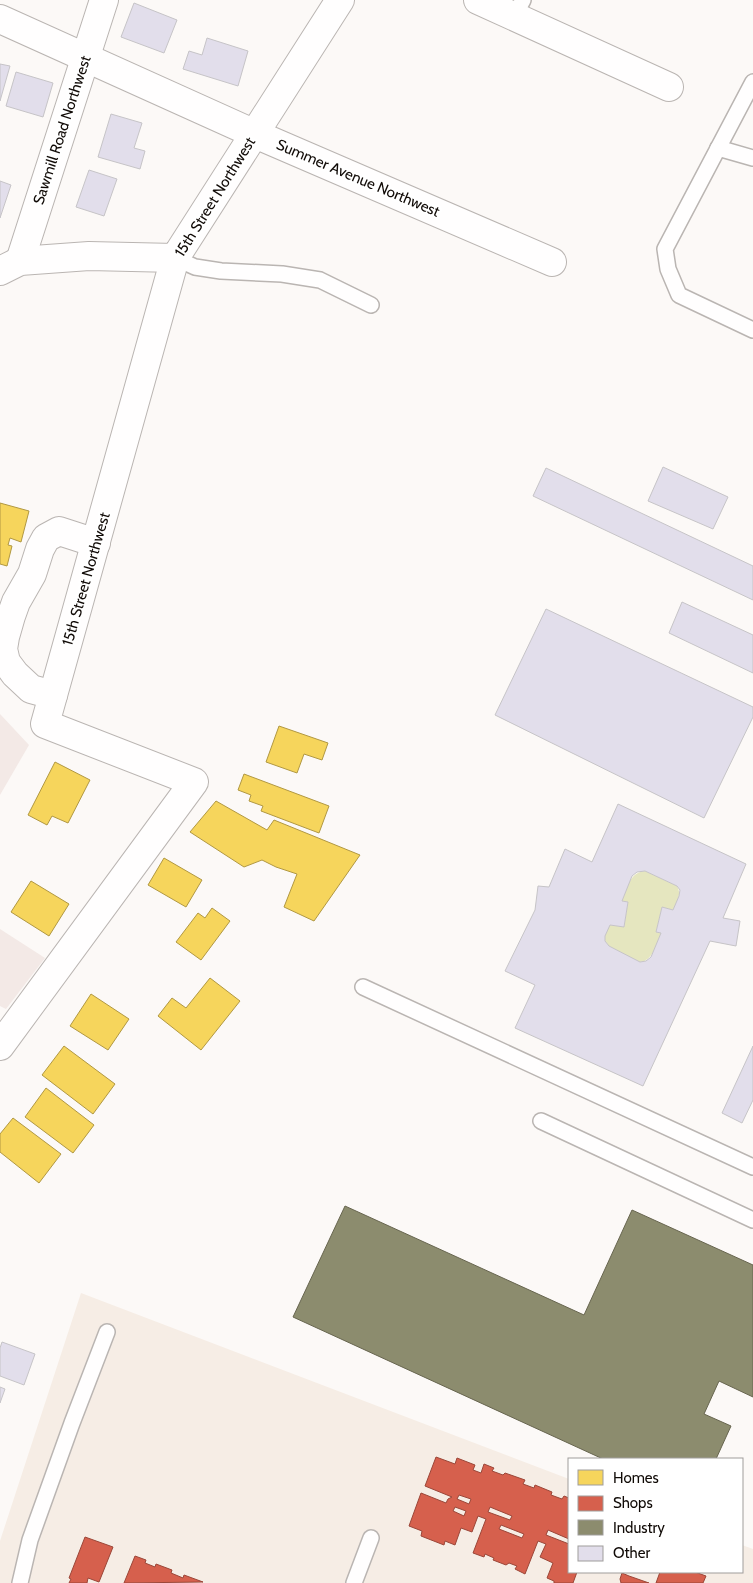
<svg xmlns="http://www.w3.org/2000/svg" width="753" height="1583" font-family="Cabin,sans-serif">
	<rect width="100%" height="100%" fill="#fcf9f7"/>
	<!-- built -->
	<path fill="#f6ede5" d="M81 1293 569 1479V1572H742V1545L753 1549V1583H0V1541Z"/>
	<!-- industrial -->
	<g fill="#f3e9e6">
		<path d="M0 714 29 745 0 795Z"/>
		<path d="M0 929 45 958 6 1009 0 1006Z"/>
	</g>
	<!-- green -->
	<path fill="#e5e6bf" d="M645 871 677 886C682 894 677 901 673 910L662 907 656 932 661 933C657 943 653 961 640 962 632 958 607 949 605 940 603 935 608 929 610 925L624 927 628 902 622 901C628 887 629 873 645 871Z"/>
	<!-- homes -->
	<g fill="#f6d55c" stroke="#b19842">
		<path d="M0 503 29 511 21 542 10 538 8 545 12 546 7 566 0 564Z"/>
		<path d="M279 726 328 743 322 760 304 754 297 773 266 762Z"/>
		<path d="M55 762 90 780 68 823 52 816 47 825 28 815Z"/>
		<path d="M244 774 329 806 319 833 261 811 263 806 249 801 251 795 238 790Z"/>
		<path d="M216 801 267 830 274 820 360 855 314 921 284 907 297 874 276 867 262 860 244 867 190 832Z"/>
		<path d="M164 858 202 880 186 907 148 885Z"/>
		<path d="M31 881 69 904 49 936 11 912Z"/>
		<path d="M212 908 230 921 201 960 176 942 198 913 205 918Z"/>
		<path d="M210 978 240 1001 201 1050 158 1016 172 998 186 1008Z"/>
		<path d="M91 994 129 1019 108 1050 70 1026Z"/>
		<path d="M64 1046 115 1084 93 1114 42 1075Z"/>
		<path d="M46 1088 94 1125 73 1153 25 1117Z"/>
		<path d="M13 1118 61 1154 39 1183 0 1152V1134Z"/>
	</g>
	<!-- shops -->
	<g fill="#d6604d" stroke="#9b4638" fill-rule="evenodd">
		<path d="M436 1457 455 1464 457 1458 475 1465 473 1470 481 1473 484 1464 494 1468 492 1471 503 1475 505 1473 525 1480 523 1484 534 1488 535 1485 552 1492 551 1495 562 1499 564 1496 569 1498V1539L548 1530 546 1535 569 1544V1542V1572H577L573 1583H554V1581L547 1578 553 1563 540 1557 546 1544 538 1541 525 1574 515 1569 517 1566 509 1563 506 1565 493 1560 494 1558 485 1554 484 1557 473 1553 486 1519 478 1516 472 1532 461 1528 455 1545 445 1541 444 1545 421 1536 422 1531 409 1526 421 1493 446 1503 448 1499 452 1497 425 1486ZM459 1495 471 1499 469 1504 457 1499ZM455 1507 466 1511 464 1516 453 1511ZM490 1507 512 1516 510 1520 488 1512ZM501 1525 524 1534 522 1538 499 1529Z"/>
		<path d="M85 1537 113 1547 99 1582 88 1578 87 1583H69L71 1579 69 1578Z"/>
		<path d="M135 1556 146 1560 145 1563 155 1567 156 1564 172 1570 171 1573 183 1578 184 1575 203 1582 124 1583Z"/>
		<path d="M660 1572H695L706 1576 703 1583H656Z"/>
		<path d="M622 1573 629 1576 649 1583H621L620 1579Z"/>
	</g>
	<!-- industry -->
	<path fill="#8c8c6e" stroke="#67654f" d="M345 1206 584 1315 632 1210 753 1265V1397L719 1381 704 1414 731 1426 716 1459H603L293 1317Z"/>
	<!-- building -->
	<g fill="#e2deeb" stroke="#c6c4c7" fill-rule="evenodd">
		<path d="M134 3 177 20 164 53 121 37Z"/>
		<path d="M207 38 248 51 238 86 183 69 189 51 202 55Z"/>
		<path d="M0 64 10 66 0 101Z"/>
		<path d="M16 72 53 83 43 117 6 106Z"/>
		<path d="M111 114 142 123 134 148 145 151 140 169 98 157Z"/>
		<path d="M89 170 117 179 104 216 76 207Z"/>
		<path d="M0 181 11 185 0 218Z"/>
		<path d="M663 467 728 497 713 529 648 501Z"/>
		<path d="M546 468 753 566V600L533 496Z"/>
		<path d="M682 602 753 635V673L669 633Z"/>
		<path d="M546 609 753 707V717L704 818 495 715Z"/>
		<path d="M618 804 746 864 723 918 740 921 736 946 710 941 643 1086 515 1028 535 985 505 971 535 910 538 886 549 887 565 849 592 862ZM645 871 677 886 680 890 679 896 673 910 662 907 656 932 661 933 651 957 646 961 640 962 609 946 605 941V936L610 925 624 927 628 902 622 901 632 876 637 872Z"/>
		<path d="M753 1046V1100L742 1123 722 1113Z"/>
		<path d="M2 1342 35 1354 24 1385 0 1376V1348Z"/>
		<path d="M0 1387 5 1389 0 1403Z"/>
	</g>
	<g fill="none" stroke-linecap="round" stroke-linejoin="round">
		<!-- service casing -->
		<g stroke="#bab5b2" stroke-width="18">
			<g id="service">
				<path d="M514 16 523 0"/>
				<path d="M753 82 665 249 668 269 679 295 753 330"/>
				<path d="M718 148 753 158"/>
				<path d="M175 258 195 267 221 271 282 274 320 280 371 305"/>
				<path d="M363 987 753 1167"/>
				<path d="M541 1121 753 1220"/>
				<path d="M20 1583 30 1540 72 1423 107 1332"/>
				<path d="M354 1583 371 1538"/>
			</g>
		</g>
		<!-- minor casing -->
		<g stroke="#bab5b2" stroke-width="30">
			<g id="minor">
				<path d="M478 0 669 87"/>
				<path d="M0 19 255 134 552 262"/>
				<path d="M20 261 104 0"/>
				<path d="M53 695 31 689 15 674 6 662 3 649 5 637 11 616 16 602 32 574 40 549 46 538 59 531 96 543"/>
				<path d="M0 1046 194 782 45 724 175 258"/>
			</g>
		</g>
		<!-- tertiary casing -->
		<g stroke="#bab5b2" stroke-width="30">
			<path id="tertiary" d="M0 271 20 261 89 256 175 258 340 0"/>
		</g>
		<!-- service -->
		<use href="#service" stroke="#fffefe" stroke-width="15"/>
		<!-- minor -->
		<use href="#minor" stroke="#fffefe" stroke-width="28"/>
		<!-- tertiary -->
		<use href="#tertiary" stroke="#fffefe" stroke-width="28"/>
	</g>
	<g text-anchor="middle" stroke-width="5" stroke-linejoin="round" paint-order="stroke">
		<!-- street labels -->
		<g font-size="15" fill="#100a06" stroke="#fff">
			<text transform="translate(62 130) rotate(-72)" y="5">Sawmill Road Northwest</text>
			<text transform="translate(358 178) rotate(23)" y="5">Summer Avenue Northwest</text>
			<text transform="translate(215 197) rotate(-58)" y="5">15th Street Northwest</text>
			<text transform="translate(86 579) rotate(-74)" y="5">15th Street Northwest</text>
		</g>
	</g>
	<!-- legend -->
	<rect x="568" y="1458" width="175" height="115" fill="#ffffff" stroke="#9f9d9b"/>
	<rect x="578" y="1470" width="25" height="15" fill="#f6d55c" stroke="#9f9d9b"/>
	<text x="613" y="1483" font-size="15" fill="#100a06">Homes</text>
	<rect x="578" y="1496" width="25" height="15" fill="#d6604d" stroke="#9f9d9b"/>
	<text x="613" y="1508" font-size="15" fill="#100a06">Shops</text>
	<rect x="578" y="1520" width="25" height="15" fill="#8c8c6e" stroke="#9f9d9b"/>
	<text x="613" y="1533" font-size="15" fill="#100a06">Industry</text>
	<rect x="578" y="1546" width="25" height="15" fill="#e2deeb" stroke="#9f9d9b"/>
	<text x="613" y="1558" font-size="15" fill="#100a06">Other</text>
</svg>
